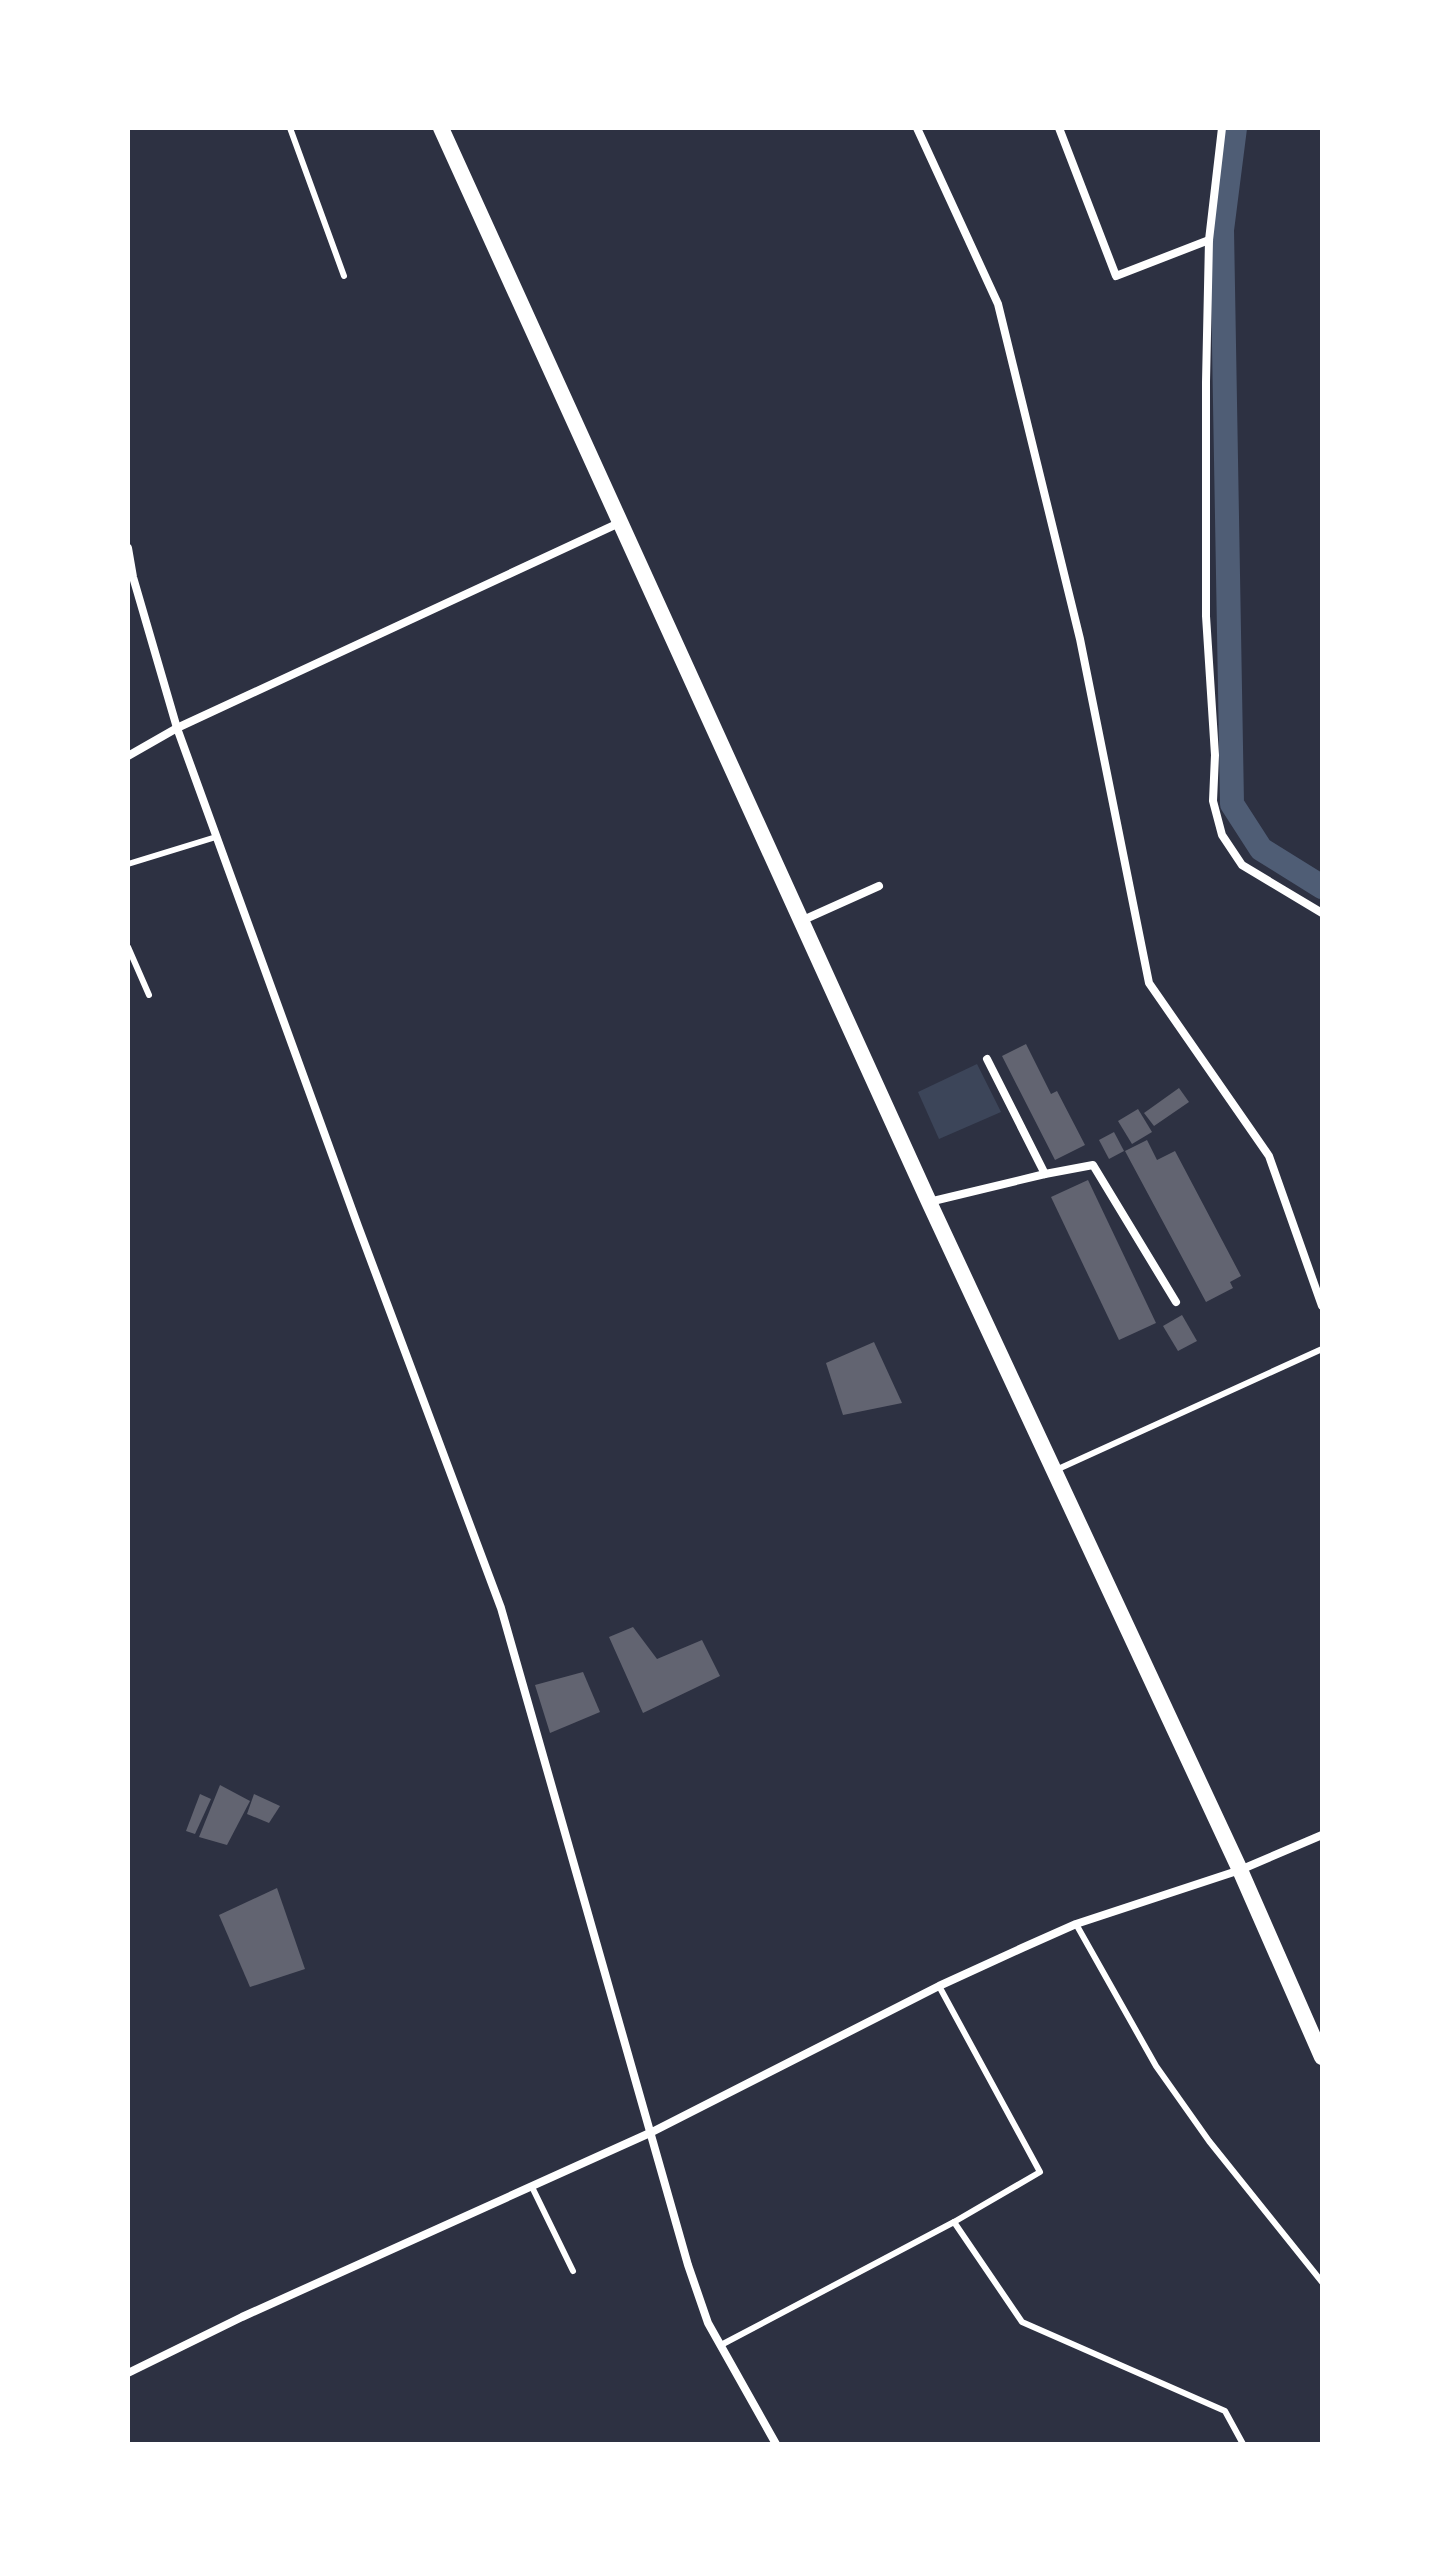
<svg xmlns="http://www.w3.org/2000/svg" width="1450" height="2572" font-family="Arial,sans-serif">
	<rect width="100%" height="100%" fill="#2d3142"/>
	<!-- green -->
	<path fill="#3c4559" d="M977 1064 1001 1112 939 1139 918 1092Z"/>
	<g fill="none" stroke-linecap="round" stroke-linejoin="round">
		<!-- canal -->
		<path stroke="#4f5d75" stroke-width="24" d="M1235 128 1222 230 1232 804 1261 849 1322 887"/>
	</g>
	<!-- building -->
	<g fill="#626471">
		<path d="M1026 1044 1051 1094 1057 1091 1085 1145 1055 1160 1002 1056Z"/>
		<path d="M1179 1088 1189 1102 1154 1126 1144 1113Z"/>
		<path d="M1138 1109 1152 1132 1132 1144 1118 1121Z"/>
		<path d="M1114 1132 1124 1151 1109 1159 1099 1140Z"/>
		<path d="M1147 1140 1157 1160 1175 1151 1241 1276 1230 1282 1233 1288 1206 1302 1125 1151Z"/>
		<path d="M1088 1180 1156 1323 1119 1340 1051 1197Z"/>
		<path d="M1182 1315 1197 1341 1178 1351 1163 1326Z"/>
		<path d="M874 1342 902 1403 843 1415 826 1363Z"/>
		<path d="M633 1627 657 1659 702 1640 720 1676 643 1713 609 1637Z"/>
		<path d="M583 1672 600 1712 550 1733 535 1685Z"/>
		<path d="M220 1785 250 1801 227 1845 199 1837Z"/>
		<path d="M200 1794 211 1799 195 1834 186 1831Z"/>
		<path d="M254 1794 280 1806 269 1823 247 1814Z"/>
		<path d="M277 1888 305 1969 250 1987 219 1915Z"/>
	</g>
	<g fill="none" stroke-linecap="round" stroke-linejoin="round">
		<!-- service -->
		<g stroke="#fff" stroke-width="6">
			<path d="M290 128 344 276"/>
			<path d="M128 864 216 837"/>
			<path d="M128 947 149 995"/>
			<path d="M1056 1470 1322 1349"/>
			<path d="M1076 1924 1156 2066 1209 2141 1322 2282"/>
			<path d="M532 2187 573 2271"/>
			<path d="M954 2222 1022 2322 1225 2411 1243 2444"/>
			<path d="M721 2345 954 2222 1040 2172 939 1986"/>
		</g>
		<!-- minor -->
		<g stroke="#fff" stroke-width="8">
			<path d="M917 128 998 304 1080 639 1149 983 1269 1156 1322 1306"/>
			<path d="M1059 128 1116 276 1209 240"/>
			<path d="M1222 128 1209 240 1206 382V616L1215 755 1213 801 1222 835 1242 865 1322 913"/>
			<path d="M128 548 133 577 177 728 358 1226 501 1608 688 2265 708 2323 776 2444"/>
			<path d="M128 756 177 728 619 523"/>
			<path d="M801 921 879 886"/>
			<path d="M987 1059 1045 1174"/>
			<path d="M929 1202 1045 1174 1093 1165 1176 1302"/>
			<path d="M128 2373 242 2317 652 2132 939 1986 1022 1948 1076 1924 1240 1870 1322 1835"/>
		</g>
		<!-- secondary -->
		<path stroke="#fff" stroke-width="16" d="M441 128 929 1202 1240 1870 1322 2057"/>
	</g>
	<!-- border -->
	<rect width="1450" height="2572" fill="none" stroke="#ffffff" stroke-width="260"/>
</svg>
